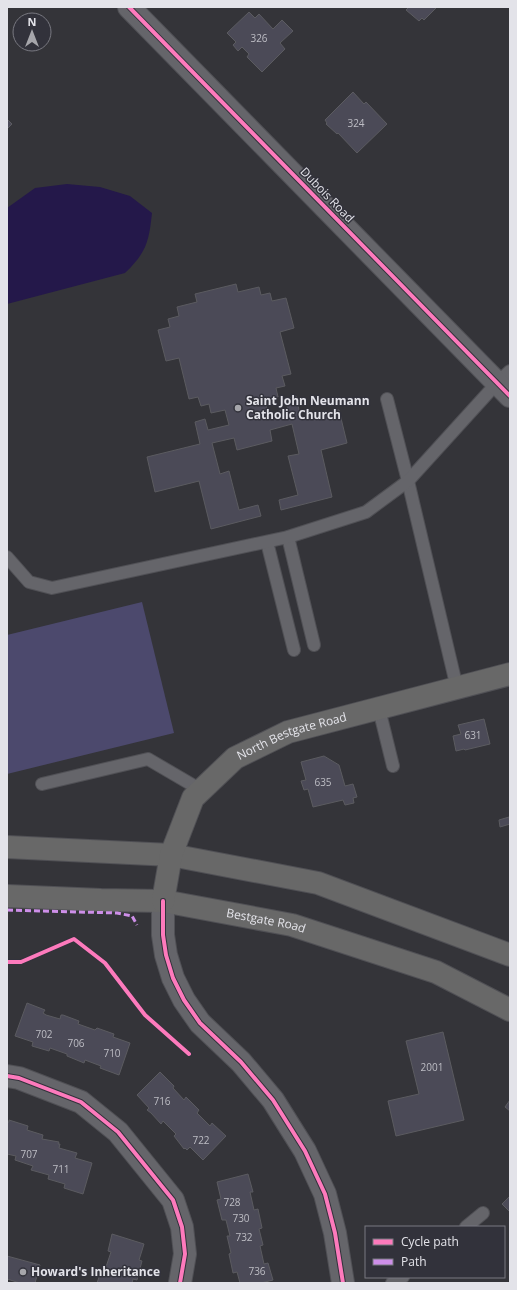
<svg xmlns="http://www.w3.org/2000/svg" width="517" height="1290" font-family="'Open Sans',sans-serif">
	<rect width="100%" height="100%" fill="#343439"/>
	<!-- green -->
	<path fill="#4c496d" d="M142 602 174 733 7 774V635Z"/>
	<!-- water -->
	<path fill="#24184a" d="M67 184 100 187 130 196 152 213C149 242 146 253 125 273L7 304V208L35 188Z"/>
	<!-- building -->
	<g fill="#4b4a57" stroke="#5b5b60">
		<path d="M409 7H437L424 20 422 18 419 21 406 10Z"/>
		<path d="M249 12 255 18 259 14 273 29 282 20 293 31 280 43 285 49 262 72 247 57 249 54 242 47 238 51 233 45 236 42 227 33Z"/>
		<path d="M353 92 364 104 366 102 387 124 357 153 338 133 337 134 326 124 327 123 325 120Z"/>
		<path d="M7 119 12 124 7 129Z"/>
		<path d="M236 284 238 292 259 287 261 295 270 293 272 301 286 298 294 328 280 332 291 374 282 376 285 386 276 388 278 397 265 400 268 414 288 409 285 399 296 396 301 419 339 410 347 443 321 450 332 497 281 510 279 500 298 495 288 456 299 454 292 424 270 430 272 441 237 450 234 438 212 443 220 474 229 471 239 510 258 505 261 516 211 529 199 481 155 492 147 457 200 444 195 422 205 419 208 430 229 425 225 410 211 413 209 404 201 406 198 397 189 399 179 358 166 361 158 330 170 327 168 319 179 316 177 307 197 302 195 294Z"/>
		<path d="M484 719 490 744 465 750 464 749 456 751 453 736 461 734 458 725Z"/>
		<path d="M324 756 339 765 345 786 353 784 357 797 353 798 354 803 345 805 343 800 313 807 308 789 304 790 301 781 306 780 301 762Z"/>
		<path d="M509 817 510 824 500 827 499 820Z"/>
		<path d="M27 1003 45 1010 43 1013 46 1015 60 1019 61 1015H63L79 1021 78 1024 95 1030 97 1028 114 1034 113 1037 130 1043 119 1075 100 1068 101 1066 85 1060 84 1063 67 1056V1054L50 1048 49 1051 32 1046 33 1042 15 1036Z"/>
		<path d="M443 1032 464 1120 396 1136 388 1101 419 1094 406 1041Z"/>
		<path d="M160 1072 174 1086 173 1088 184 1100 186 1097 199 1110 197 1113 210 1126 212 1123 226 1136 203 1160 190 1147 187 1150 185 1148 184 1149 174 1136 176 1134 163 1121 161 1124 151 1113 147 1110 149 1108 137 1095Z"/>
		<path d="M510 1100V1111L505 1107Z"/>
		<path d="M9 1120 28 1126 27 1130 43 1135 42 1139 59 1142 58 1144H60L59 1148 77 1153 75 1158 92 1163 83 1194 64 1188 65 1184 48 1179 49 1175 31 1170 33 1166 15 1160 16 1156 7 1154V1122H9Z"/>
		<path d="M248 1174 253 1192H250L254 1210 258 1209 262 1228 259 1229 263 1245 260 1246 264 1264 268 1263 273 1280 261 1283H240L237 1272 233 1273 229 1254 231 1253 227 1236H230L226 1220H222L217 1200 221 1199 217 1182Z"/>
		<path d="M510 1196V1212L502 1204Z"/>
		<path d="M112 1234 144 1244 139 1260 142 1261 137 1280 133 1279 132 1283H97L102 1269 105 1270 111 1252 108 1251Z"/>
		<path d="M7 1256 40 1265 35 1283H20L7 1279Z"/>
	</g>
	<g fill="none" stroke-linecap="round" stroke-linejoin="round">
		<!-- service casing -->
		<g stroke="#505055" stroke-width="14">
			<g id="service">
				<path d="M387 399 408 481 457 688"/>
				<path d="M288 537 314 645"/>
				<path d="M267 542 294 650"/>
				<path d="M7 557 29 582 52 588 288 537 366 512 408 481 497 383 510 371"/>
				<path d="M379 709 393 766"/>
				<path d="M42 784 148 759 201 790"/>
				<path d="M466 1227 483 1213"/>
				<path d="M392 1283 403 1277"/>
			</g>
		</g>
		<!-- minor casing -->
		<g stroke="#505055" stroke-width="24">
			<g id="minor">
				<path d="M129 7 510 396"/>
				<path d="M163 901V935L166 955 173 978 184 1000 200 1023 241 1062 273 1100 305 1151 325 1194 335 1233 343 1283"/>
				<path d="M7 1076 19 1078 81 1102 118 1132 173 1200 182 1227 185 1254 180 1283"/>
			</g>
		</g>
		<!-- secondary casing -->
		<g stroke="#505055" stroke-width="24">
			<g id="secondary">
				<path d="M7 847 171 855 318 883 510 955"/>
				<path id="s1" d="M7 896 101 900 163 901 292 925 436 972 510 1010"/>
				<path id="s2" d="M163 901 171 855 193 798 235 758 288 732 510 674"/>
			</g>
		</g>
		<!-- service -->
		<use href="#service" stroke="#65656a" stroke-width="12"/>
		<!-- minor -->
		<use href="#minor" stroke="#65656a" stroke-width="22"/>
		<!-- secondary -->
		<use href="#secondary" stroke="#686868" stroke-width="22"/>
		<!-- quiet -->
		<path stroke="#ce8fe9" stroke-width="3" stroke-dasharray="6 3" stroke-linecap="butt" d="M7 910 117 913 132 916 137 925"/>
		<!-- cycleway casing -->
		<g stroke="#32323b" stroke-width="6">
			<g id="cycleway">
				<path d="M129 7 510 396"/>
				<path d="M163 901V935L166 955 173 978 184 1000 200 1023 241 1062 273 1100 305 1151 325 1194 335 1233 343 1283"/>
				<path d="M7 962H21L74 939 105 963 145 1015 189 1054"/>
				<path d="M7 1076 19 1078 81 1102 118 1132 173 1200 182 1227 185 1254 180 1283"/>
			</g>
		</g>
		<!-- cycleway -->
		<use href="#cycleway" stroke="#fd7abc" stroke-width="4"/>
	</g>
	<!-- markers -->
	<g fill="#a6a6ab" stroke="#32323b" stroke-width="1.5">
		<circle cx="238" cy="408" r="4"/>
		<circle cx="23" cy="1272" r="4"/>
	</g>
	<g text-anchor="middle" stroke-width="3" stroke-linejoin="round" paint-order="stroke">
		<!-- number labels -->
		<g font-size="10" fill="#bdbdc4">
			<text x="259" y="42">326</text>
			<text x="356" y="127">324</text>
			<text x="473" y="739">631</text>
			<text x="323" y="786">635</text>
			<text x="44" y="1038">702</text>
			<text x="76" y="1047">706</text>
			<text x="112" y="1057">710</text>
			<text x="432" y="1071">2001</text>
			<text x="162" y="1105">716</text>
			<text x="201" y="1144">722</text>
			<text x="29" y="1158">707</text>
			<text x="61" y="1173">711</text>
			<text x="232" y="1206">728</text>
			<text x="241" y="1222">730</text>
			<text x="244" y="1241">732</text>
			<text x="257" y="1275">736</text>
		</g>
		<!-- street labels -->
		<g font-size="12" fill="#e3e3e9" stroke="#32323b">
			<text transform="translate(327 195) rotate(46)" y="4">Dubois Road</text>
			<text dy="4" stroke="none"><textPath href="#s2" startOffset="227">North Bestgate Road</textPath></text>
			<text dy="4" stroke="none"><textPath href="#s1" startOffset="261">Bestgate Road</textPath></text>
		</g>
		<!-- poi labels -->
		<g font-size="12" font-weight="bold" fill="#e3e3e9" stroke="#32323b" text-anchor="start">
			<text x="246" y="405">Saint John Neumann<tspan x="246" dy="14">Catholic Church</tspan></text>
			<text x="31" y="1276">Howard's Inheritance</text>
		</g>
	</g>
	<!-- border -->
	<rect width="517" height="1290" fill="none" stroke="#e3e3e9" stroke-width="16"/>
	<!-- legend -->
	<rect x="365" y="1226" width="140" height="52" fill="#32323b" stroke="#797981"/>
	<rect x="373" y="1239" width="20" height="6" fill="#fd7abc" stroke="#797981"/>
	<text x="401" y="1246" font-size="12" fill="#e3e3e9">Cycle path</text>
	<rect x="373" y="1259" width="20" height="6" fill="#ce8fe9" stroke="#797981"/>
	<text x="401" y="1266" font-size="12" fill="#e3e3e9">Path</text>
	<!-- north arrow -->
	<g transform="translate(32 32)"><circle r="19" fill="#32323b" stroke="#797981"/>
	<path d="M0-3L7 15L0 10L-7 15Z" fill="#a6a6ab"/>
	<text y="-6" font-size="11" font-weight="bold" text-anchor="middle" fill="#e3e3e9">N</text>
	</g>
</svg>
